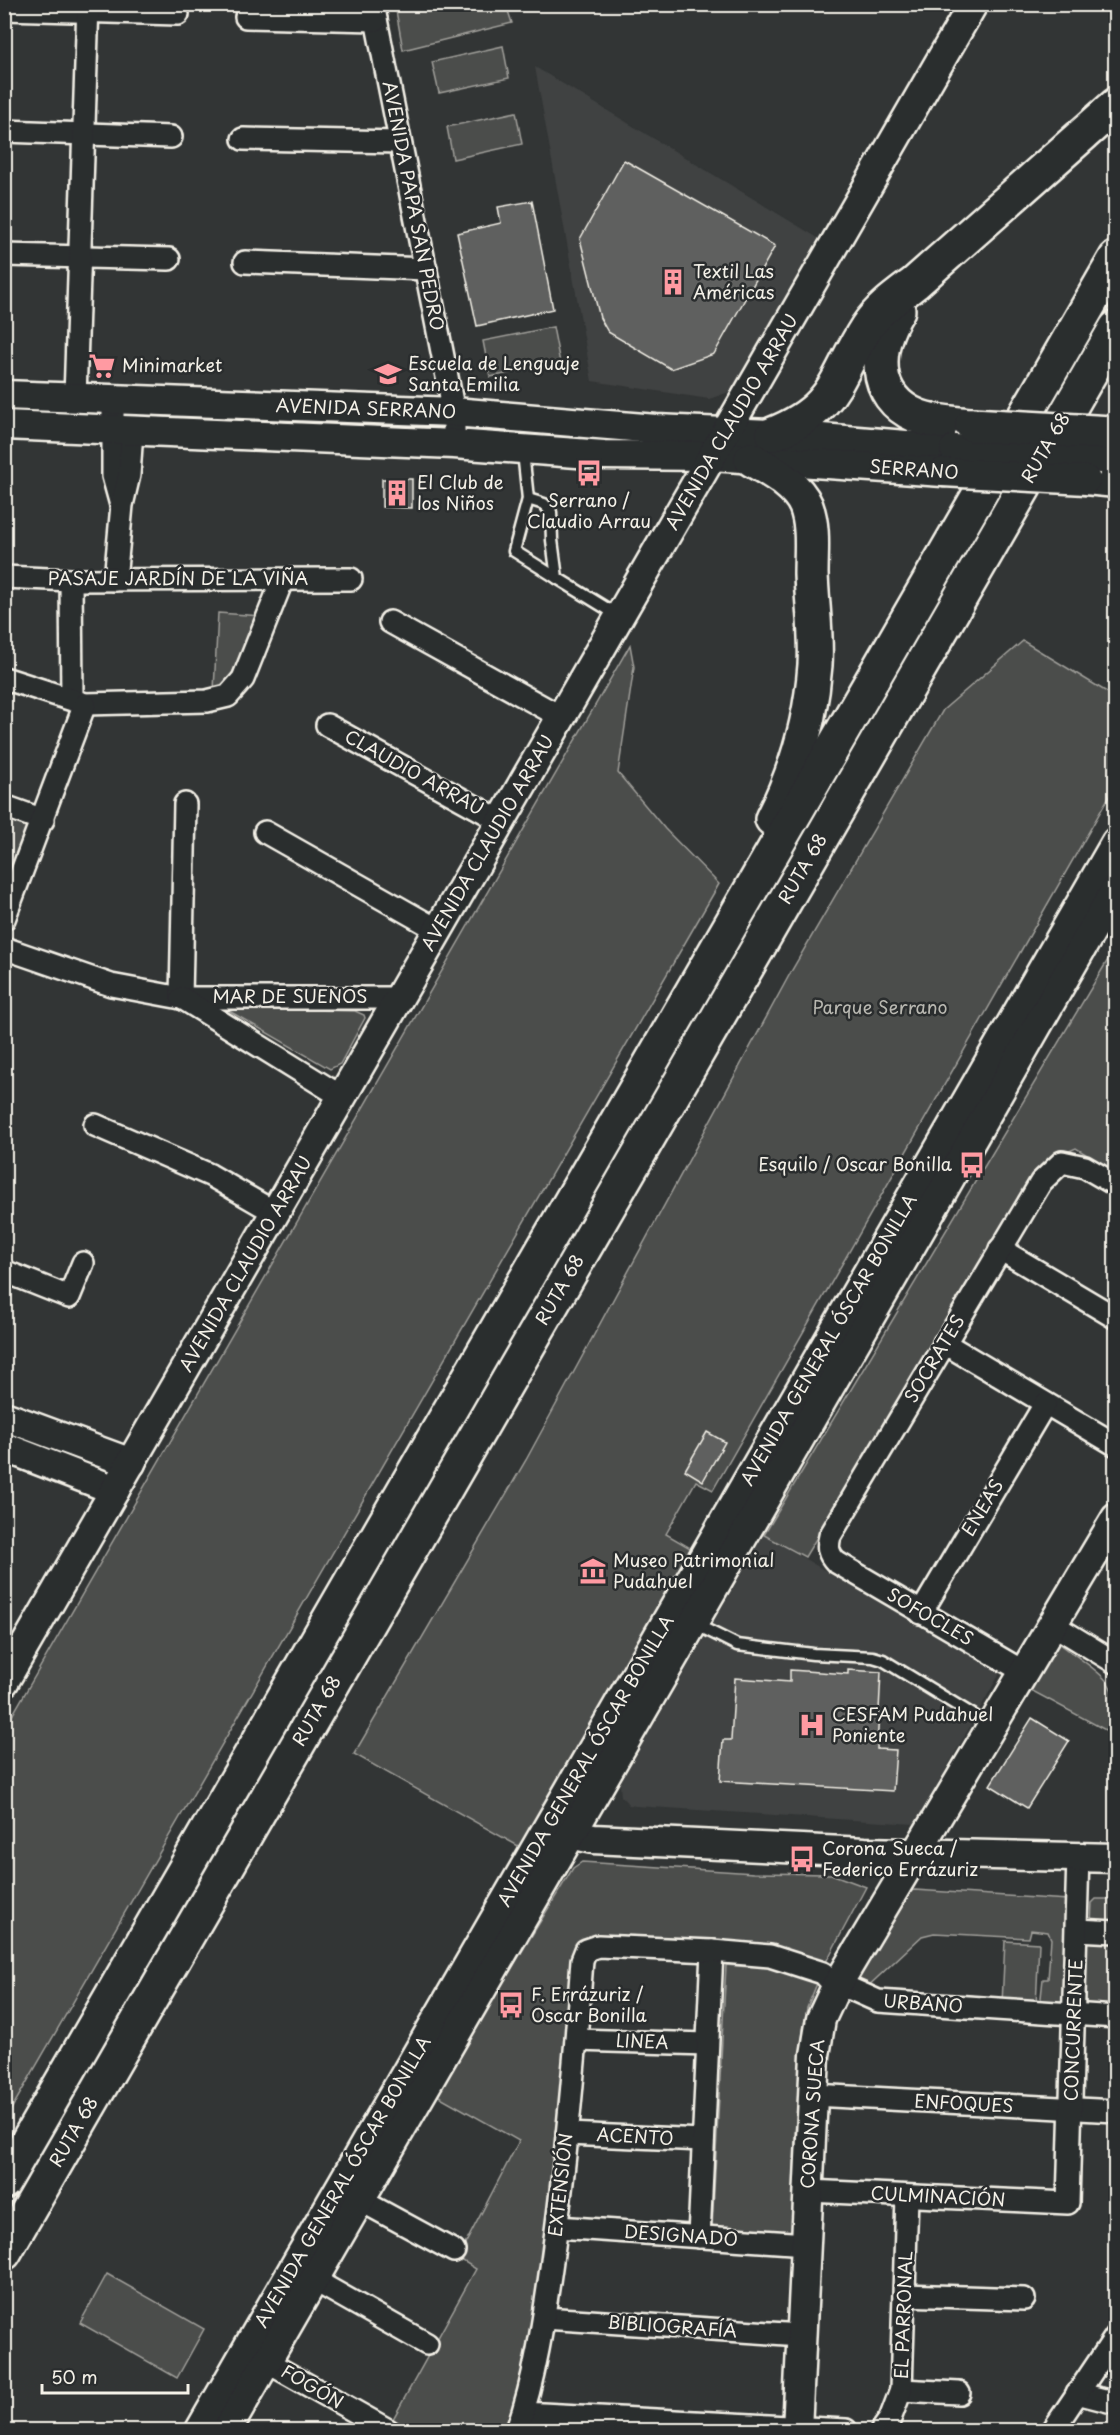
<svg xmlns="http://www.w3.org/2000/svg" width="1120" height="2435" font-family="'Playpen Sans',sans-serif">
	<rect width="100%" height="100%" fill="#323535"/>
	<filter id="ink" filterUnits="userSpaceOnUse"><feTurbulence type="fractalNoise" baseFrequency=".0167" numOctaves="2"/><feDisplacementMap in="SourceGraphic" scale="12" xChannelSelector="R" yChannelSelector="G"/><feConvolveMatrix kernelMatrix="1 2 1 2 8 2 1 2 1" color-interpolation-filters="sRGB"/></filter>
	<g filter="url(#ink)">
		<!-- built -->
		<g fill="#404242">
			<path d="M535 67 818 238 732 391 709 399 592 381Z"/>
			<path d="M764 1535 1000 1673 915 1824 636 1806 629 1805 621 1796 620 1784 623 1778Z"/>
		</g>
		<!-- green -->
		<g fill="#4b4d4c" stroke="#a09f9a" stroke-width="1.5">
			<path d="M395 5H506L512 23 403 50Z"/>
			<path d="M503 46 509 78 439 93 432 62Z"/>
			<path d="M516 112 522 144 453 159 447 127Z"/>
			<path d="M553 327 560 363 490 377 483 341Z"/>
			<path d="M218 613 262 616 213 709Z"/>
			<path d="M1023 641 1115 697V786L713 1490 696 1481 666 1534 692 1549 520 1847 354 1754 526 1460 792 970 943 710Z"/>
			<path d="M630 645 634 667 618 773 665 829 719 884 5 2120V1728Z"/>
			<path d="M11 809 43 820 5 912Z"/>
			<path d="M1115 948V1172L1076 1148 1044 1162 805 1557 764 1535Z"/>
			<path d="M224 1008 355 1011 364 1015 365 1018 340 1064 330 1069Z"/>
			<path d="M1056 1641C1067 1650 1102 1672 1108 1683 1117 1697 1119 1718 1111 1733L1025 1687Z"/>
			<path d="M582 1862 754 1873 831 1874 866 1887 825 1964 807 2008 803 2030 795 2133 793 2232 712 2228 726 1965 749 1967 751 1946 582 1941 572 1959 556 2141 536 2322 510 2430H413L393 2419 476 2269 458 2258 519 2141 435 2094 573 1868Z"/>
			<path d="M915 1890 1068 1900 1064 2007H1040L1043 1979H1048L1051 1939 1048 1932 1031 1930 1029 1938 934 1933 922 1936 864 1990 856 1984 903 1893Z"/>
			<path d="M1096 1899H1115V1924L1091 1923 1092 1903Z"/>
			<path d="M1083 1940 1115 1942V2012L1079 2010Z"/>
			<path d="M1005 1941 1039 1943 1036 2005 1002 2004Z"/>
			<path d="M107 2274 204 2329 177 2378 80 2323Z"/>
		</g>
		<!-- building -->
		<g fill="#5f605f" stroke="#f4f1e8" stroke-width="1.5">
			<path d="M624 160 775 246 714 354 671 369 608 332 600 318 580 239Z"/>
			<path d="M532 201 553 309 477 326 457 233 501 223 498 207Z"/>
			<path d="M382 479H412V508L382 507Z"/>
			<path d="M707 1432 725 1442 703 1481 685 1470Z"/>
			<path d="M790 1670 848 1674V1670L881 1672 877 1749 896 1750 893 1791 720 1781 723 1740H731L735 1678 790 1682Z"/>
			<path d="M1032 1718 1069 1741 1027 1808 990 1785Z"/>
		</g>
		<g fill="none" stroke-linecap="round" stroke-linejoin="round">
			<!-- lane casing -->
			<g stroke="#f4f1e8" stroke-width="15">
				<g id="lane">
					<path d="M523 452 528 499 514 551 557 578"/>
					<path d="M528 499 544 504 551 512 552 540 557 578 619 616"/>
					<path d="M695 1624 737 1645 813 1654 873 1657 883 1660 991 1726"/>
				</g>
			</g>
			<!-- street casing -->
			<g stroke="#f4f1e8" stroke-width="26">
				<g id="street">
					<path d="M373 4 454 412V444"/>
					<path d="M4 9 178 14"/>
					<path d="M246 17 376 20"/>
					<path d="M4 131 171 137"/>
					<path d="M243 139 400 142"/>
					<path d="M4 255 169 259"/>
					<path d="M245 262 426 269"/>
					<path d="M75 398 88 4"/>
					<path d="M113 399V476L121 505"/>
					<path d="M4 577 71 580 351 579"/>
					<path d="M71 580 72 699"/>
					<path d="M115 580 122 505 129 475 132 431"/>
					<path d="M390 622 561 717"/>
					<path d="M4 678 85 704 207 701 228 696 243 679 282 581"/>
					<path d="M327 725 501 821"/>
					<path d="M4 806 43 820"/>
					<path d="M265 832 438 930"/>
					<path d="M4 919 85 704"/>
					<path d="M4 948 111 985 181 998H399"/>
					<path d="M181 998 185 804"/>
					<path d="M182 998 342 1097"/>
					<path d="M95 1125 210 1175 276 1213"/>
					<path d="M1000 1249 1116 1318"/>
					<path d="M4 1271 69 1297 83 1263"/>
					<path d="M944 1343 1116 1445"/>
					<path d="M921 1613 1045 1404"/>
					<path d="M1052 1624 1116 1663"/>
					<path d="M1024 1672 836 1562C828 1554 827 1547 830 1536L1041 1182 1062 1162 1085 1167 1116 1185"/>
					<path d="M1077 1930 1116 1932"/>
					<path d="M576 2040 707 2044"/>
					<path d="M813 2095 1116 2111"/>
					<path d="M567 2134 703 2140"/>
					<path d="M808 2191 1068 2203 1078 1856"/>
					<path d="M360 2200 454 2251"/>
					<path d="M557 2227 806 2244"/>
					<path d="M699 2237 712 1951"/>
					<path d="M314 2280 427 2344"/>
					<path d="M904 2295 1024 2299"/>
					<path d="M544 2318 801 2335"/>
					<path d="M267 2362 388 2430"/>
					<path d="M901 2390 959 2393"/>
					<path d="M1077 2393 1116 2403"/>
					<path d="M523 2413 846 2430"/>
					<path d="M517 2430C536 2376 544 2317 552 2261 566 2161 575 2060 582 1960L586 1950 598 1946 712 1951 770 1956 823 1973 836 1987 851 1989 878 2001 1116 2017"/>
					<path d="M882 2430 890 2419 901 2390 907 2196"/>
					<path d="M1053 2430 1116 2336"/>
				</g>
			</g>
			<!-- secondary casing -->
			<g stroke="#f4f1e8" stroke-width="33">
				<g id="secondary">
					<path d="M4 395 454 412 656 429 773 434 954 449"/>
					<path d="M4 425 454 444 604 455 712 456 943 472"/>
					<path d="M1086 480 1116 483"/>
					<path d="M4 1416 131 1463"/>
					<path d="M4 1447 115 1490"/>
					<path d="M4 1682 973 4"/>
					<path d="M555 1826 570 1834 593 1839 865 1852 1116 1858"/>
					<path d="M200 2430 1116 842"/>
					<path d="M227 2430 929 1215 1116 888"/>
					<path d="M797 2430 815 2055 821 2019 836 1987 1116 1518"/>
				</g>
			</g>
			<!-- highway casing -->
			<g stroke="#f4f1e8" stroke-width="38">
				<g id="highway">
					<path d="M898 310C875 347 870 396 917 416 934 423 954 423 972 425"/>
					<path d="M773 434C838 408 834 378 867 327 879 309 898 296 915 283L1116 105"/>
					<path d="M751 459C770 470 797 484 806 506 814 527 811 551 811 574 812 604 817 635 815 665 811 718 796 772 772 819"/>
					<path d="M4 2182 1116 258"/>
					<path d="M4 2253 1116 328"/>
				</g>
			</g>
			<!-- lane -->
			<use href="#lane" stroke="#2a2d2e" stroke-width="10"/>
			<!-- street -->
			<use href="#street" stroke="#2a2d2e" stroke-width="21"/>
			<!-- secondary -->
			<use href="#secondary" stroke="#2a2d2e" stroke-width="28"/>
			<!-- highway -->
			<use href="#highway" stroke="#2a2d2e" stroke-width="33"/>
			<!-- secondary-bridge casing -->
			<g stroke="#f4f1e8" stroke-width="33" stroke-linecap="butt">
				<g id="secondary-bridge">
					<path d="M954 449 1101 459"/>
					<path d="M943 472 1086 480"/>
				</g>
			</g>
			<!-- highway-bridge casing -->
			<g stroke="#f4f1e8" stroke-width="38" stroke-linecap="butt">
				<path id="highway-bridge" d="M972 425 1112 433"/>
			</g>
			<!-- secondary-bridge -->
			<use href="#secondary-bridge" stroke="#2a2d2e" stroke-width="28"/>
			<!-- highway-bridge -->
			<use href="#highway-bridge" stroke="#2a2d2e" stroke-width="33"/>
		</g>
	</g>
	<!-- icons -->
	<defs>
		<g id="building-bare" transform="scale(2.07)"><path d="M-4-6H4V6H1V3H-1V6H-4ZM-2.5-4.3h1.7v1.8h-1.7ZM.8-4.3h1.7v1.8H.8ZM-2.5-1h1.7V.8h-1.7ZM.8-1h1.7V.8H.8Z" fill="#ff9aa2" stroke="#2a2d2e" stroke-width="2.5" paint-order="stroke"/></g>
		<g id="supermarket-bare" transform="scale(2.07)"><path d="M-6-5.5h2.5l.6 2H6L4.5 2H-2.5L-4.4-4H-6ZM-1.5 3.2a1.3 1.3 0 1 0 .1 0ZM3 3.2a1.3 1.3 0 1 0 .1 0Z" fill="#ff9aa2" stroke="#2a2d2e" stroke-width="2.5" paint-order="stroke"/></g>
		<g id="school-bare" transform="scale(2.07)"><path d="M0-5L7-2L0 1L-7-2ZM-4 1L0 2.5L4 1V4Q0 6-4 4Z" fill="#ff9aa2" stroke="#2a2d2e" stroke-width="2.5" paint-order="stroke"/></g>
		<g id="bus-bare" transform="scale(2.07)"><path d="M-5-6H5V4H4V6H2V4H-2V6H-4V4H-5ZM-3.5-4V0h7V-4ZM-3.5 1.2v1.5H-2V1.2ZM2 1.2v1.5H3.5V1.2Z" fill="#ff9aa2" stroke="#2a2d2e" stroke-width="2.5" paint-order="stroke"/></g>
		<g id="museum-bare" transform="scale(2.07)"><path d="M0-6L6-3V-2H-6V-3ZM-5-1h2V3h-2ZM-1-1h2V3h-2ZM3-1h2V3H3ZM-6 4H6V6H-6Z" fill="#ff9aa2" stroke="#2a2d2e" stroke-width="2.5" paint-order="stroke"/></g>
		<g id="hospital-bare" transform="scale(2.07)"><path d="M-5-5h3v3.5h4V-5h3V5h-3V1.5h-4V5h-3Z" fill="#ff9aa2" stroke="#2a2d2e" stroke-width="2.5" paint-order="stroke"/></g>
	</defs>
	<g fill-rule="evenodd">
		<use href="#building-bare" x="673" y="282"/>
		<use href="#supermarket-bare" x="102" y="366"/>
		<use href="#school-bare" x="388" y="374"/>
		<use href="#bus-bare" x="589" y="473"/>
		<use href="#building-bare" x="397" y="493"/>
		<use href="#bus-bare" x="972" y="1165"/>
		<use href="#museum-bare" x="593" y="1571"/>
		<use href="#hospital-bare" x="812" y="1725"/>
		<use href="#bus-bare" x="802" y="1859"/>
		<use href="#bus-bare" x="511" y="2005"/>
	</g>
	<g text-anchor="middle" stroke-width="5" stroke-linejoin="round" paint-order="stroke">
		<!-- street labels -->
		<g font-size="18" fill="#f4f1e8" stroke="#2a2d2e">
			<text transform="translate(413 206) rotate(79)" y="6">AVENIDA PAPA SAN PEDRO</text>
			<text transform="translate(366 409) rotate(2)" y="6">AVENIDA SERRANO</text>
			<text transform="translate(732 422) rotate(-60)" y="6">AVENIDA CLAUDIO ARRAU</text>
			<text transform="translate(1046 448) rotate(-60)" y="6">RUTA 68</text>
			<text transform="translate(914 470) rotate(4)" y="6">SERRANO</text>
			<text x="178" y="585">PASAJE JARDÍN DE LA VIÑA</text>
			<text transform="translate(414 773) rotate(29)" y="6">CLAUDIO ARRAU</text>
			<text transform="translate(488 843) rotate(-60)" y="6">AVENIDA CLAUDIO ARRAU</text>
			<text transform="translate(803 869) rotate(-60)" y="6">RUTA 68</text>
			<text x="290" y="1003">MAR DE SUENOS</text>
			<text transform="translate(246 1264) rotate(-60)" y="6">AVENIDA CLAUDIO ARRAU</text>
			<text transform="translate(560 1290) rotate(-60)" y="6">RUTA 68</text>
			<text transform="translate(829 1340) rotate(-60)" y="6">AVENIDA GENERAL ÓSCAR BONILLA</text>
			<text transform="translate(935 1359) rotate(-59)" y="6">SOCRATES</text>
			<text transform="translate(983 1508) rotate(-59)" y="6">ENEAS</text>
			<text transform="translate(930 1617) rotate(30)" y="6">SOFOCLES</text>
			<text transform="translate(317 1711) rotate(-60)" y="6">RUTA 68</text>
			<text transform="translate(586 1761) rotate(-60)" y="6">AVENIDA GENERAL ÓSCAR BONILLA</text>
			<text transform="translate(923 2004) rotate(4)" y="6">URBANO</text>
			<text transform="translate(1074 2030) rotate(-88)" y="6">CONCURRENTE</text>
			<text transform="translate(642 2042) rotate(2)" y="6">LINEA</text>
			<text transform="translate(964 2104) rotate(3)" y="6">ENFOQUES</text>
			<text transform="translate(813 2114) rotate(-86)" y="6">CORONA SUECA</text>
			<text transform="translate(74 2132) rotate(-60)" y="6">RUTA 68</text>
			<text transform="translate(635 2137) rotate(3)" y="6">ACENTO</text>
			<text transform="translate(343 2182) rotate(-60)" y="6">AVENIDA GENERAL ÓSCAR BONILLA</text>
			<text transform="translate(561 2185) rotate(-84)" y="6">EXTENSIÓN</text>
			<text transform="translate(938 2197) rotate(3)" y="6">CULMINACIÓN</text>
			<text transform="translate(681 2236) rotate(4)" y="6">DESIGNADO</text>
			<text transform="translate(904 2315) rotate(-88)" y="6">EL PARRONAL</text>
			<text transform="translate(672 2327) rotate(4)" y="6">BIBLIOGRAFÍA</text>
			<text transform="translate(312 2387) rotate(30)" y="6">FOGÓN</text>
		</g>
		<!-- poi labels -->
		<g font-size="18" fill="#f4f1e8" stroke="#2a2d2e" text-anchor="start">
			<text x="693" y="278">Textil Las<tspan x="693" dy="21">Américas</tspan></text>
			<text x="408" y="370">Escuela de Lenguaje<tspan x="408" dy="21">Santa Emilia</tspan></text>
			<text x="122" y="372">Minimarket</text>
			<text x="417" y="489">El Club de<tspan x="417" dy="21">los Niños</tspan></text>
			<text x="589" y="507" text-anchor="middle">Serrano /<tspan x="589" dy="21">Claudio Arrau</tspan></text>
			<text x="952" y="1171" text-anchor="end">Esquilo / Oscar Bonilla</text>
			<text x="613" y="1567">Museo Patrimonial<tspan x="613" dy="21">Pudahuel</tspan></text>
			<text x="832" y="1721">CESFAM Pudahuel<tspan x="832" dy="21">Poniente</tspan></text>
			<text x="822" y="1855">Corona Sueca /<tspan x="822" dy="21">Federico Errázuriz</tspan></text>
			<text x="531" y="2001">F. Errázuriz /<tspan x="531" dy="21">Oscar Bonilla</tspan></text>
		</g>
		<!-- park labels -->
		<g font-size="18" fill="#b9b8b1" stroke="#2a2d2e">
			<text x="880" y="1014">Parque Serrano</text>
		</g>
	</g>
	<!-- margin -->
	<rect width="1120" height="2435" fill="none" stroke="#2a2d2e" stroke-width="24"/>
	<rect x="12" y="12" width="1096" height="2411" fill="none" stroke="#f4f1e8" stroke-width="2" filter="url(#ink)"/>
	<!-- scale -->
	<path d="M42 2384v9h146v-9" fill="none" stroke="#f4f1e8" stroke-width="3"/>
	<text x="51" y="2384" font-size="18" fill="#f4f1e8" stroke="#2a2d2e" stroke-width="4.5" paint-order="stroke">50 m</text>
</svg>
